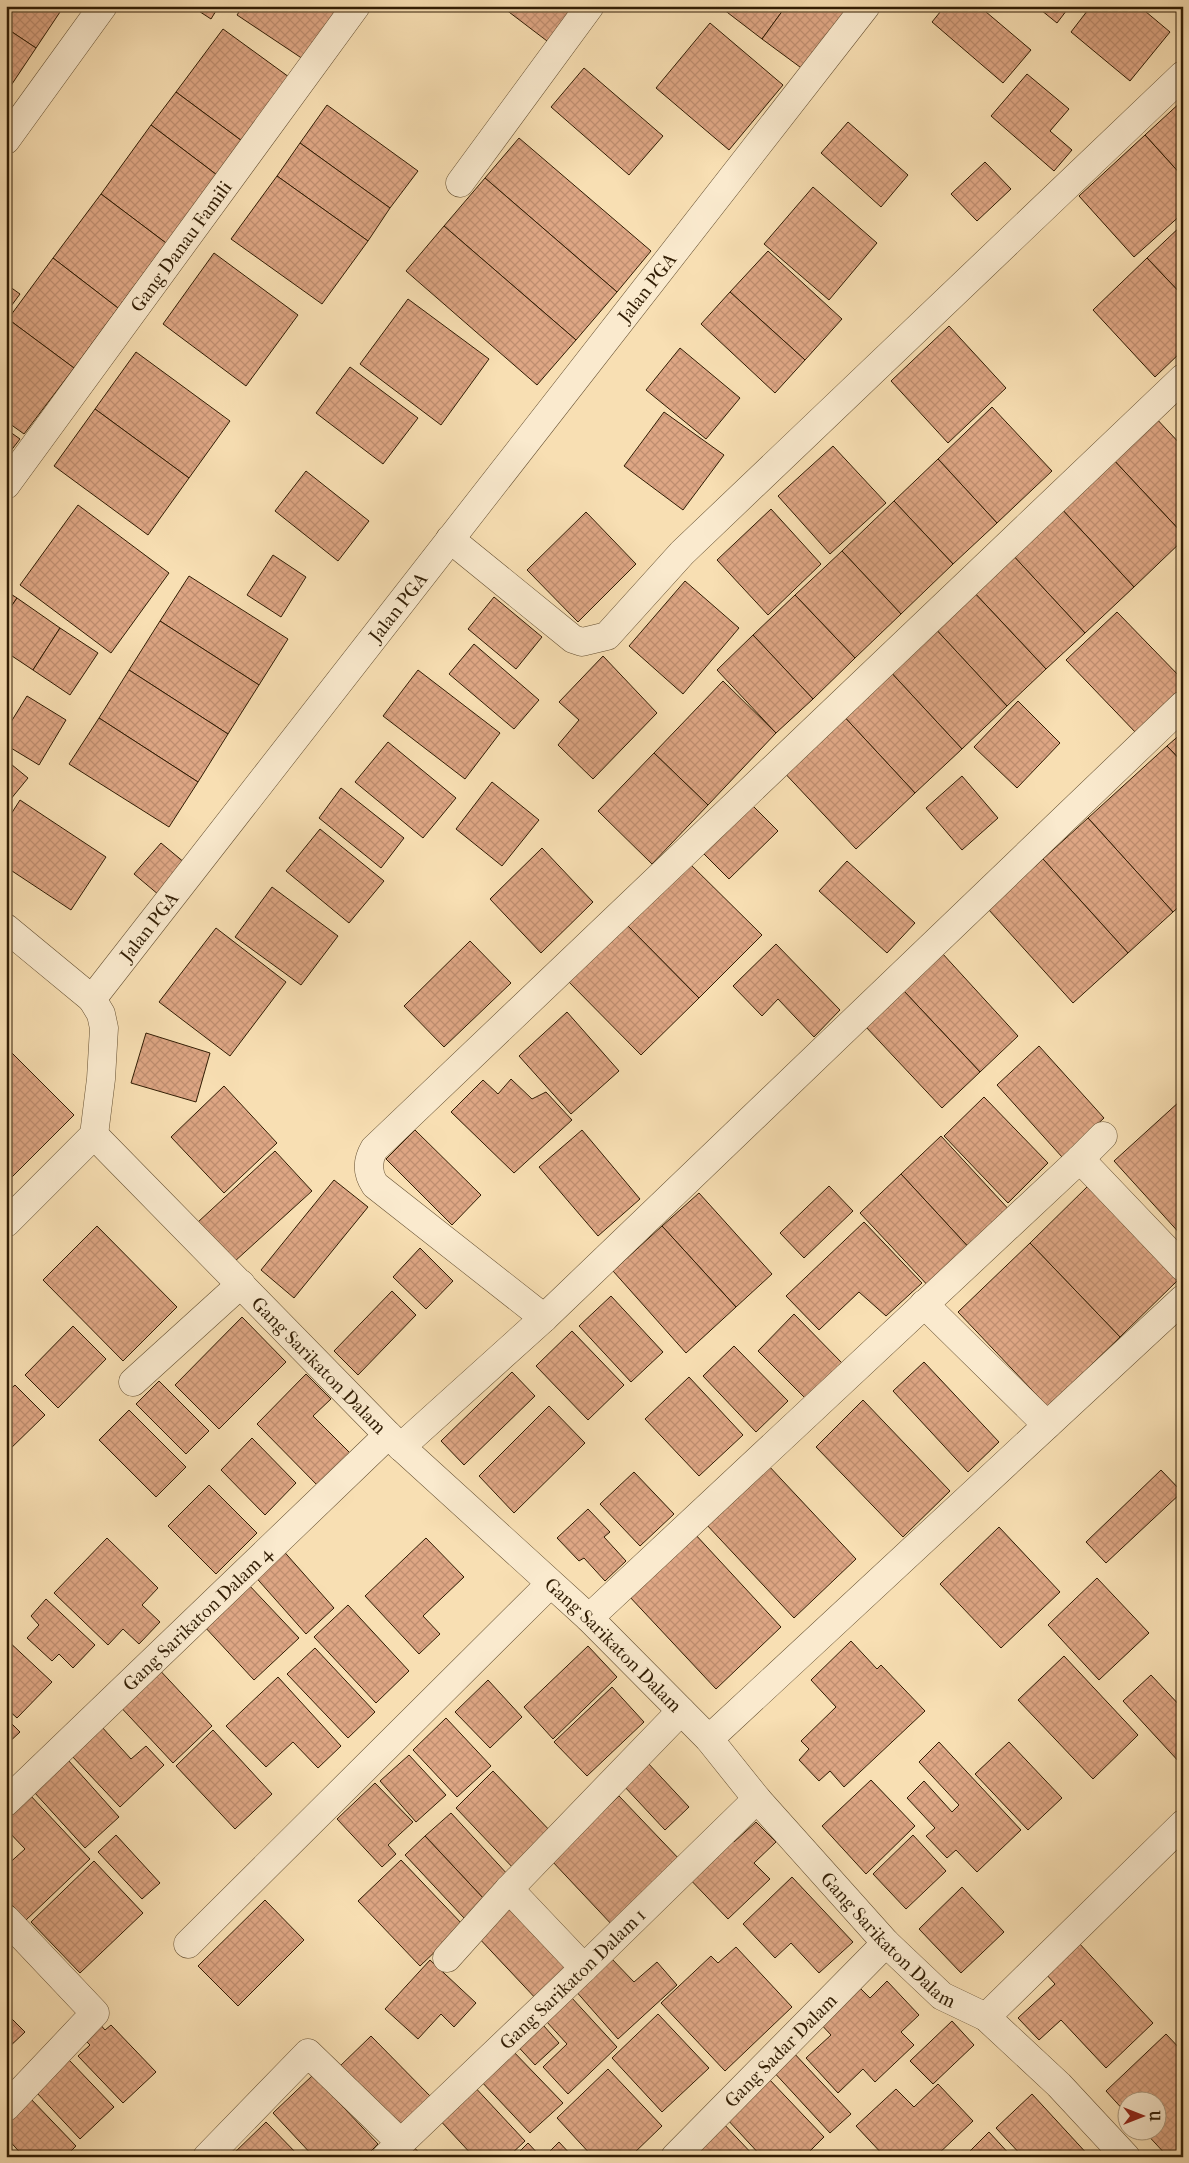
<svg xmlns="http://www.w3.org/2000/svg" width="1189" height="2163" font-family="'IM FELL French Canon',serif">
	<defs>
		<pattern id="building-cross-hatch" width="8" height="8" patternUnits="userSpaceOnUse" patternTransform="scale(1.25)"><rect width="8" height="8" fill="#dea684"/><path d="M0 0l8 8M0 8l8-8" fill="none" stroke="#bf8e70"/></pattern>
	</defs>
	<rect width="100%" height="100%" fill="#f8dfb3"/>
	<filter id="stains"><feTurbulence type="fractalNoise" baseFrequency=".004" numOctaves="4"/><feColorMatrix values="0 0 0 0 .2 0 0 0 0 .09 0 0 0 0 .02 0 0 0 .5 -.17"/></filter>
	<radialGradient id="worn" r=".72"><stop offset=".6" stop-color="#630" stop-opacity="0"/><stop offset="1" stop-color="#630" stop-opacity=".3"/></radialGradient>
	<!-- building -->
	<g fill="url(#building-cross-hatch)" stroke="#311d04">
		<path d="M6 6H64L36 48 6 28Z"/>
		<path d="M191 6H219L211 19Z"/>
		<path d="M243 6H343L306 61 237 15Z"/>
		<path d="M501 6H579L551 44Z"/>
		<path d="M719 6H786L762 39Z"/>
		<path d="M786 6H850L804 70 762 39Z"/>
		<path d="M945 6H979L1031 50 1003 83 932 22Z"/>
		<path d="M1036 6H1070L1057 23Z"/>
		<path d="M1091 6H1139L1170 32 1130 81 1071 32Z"/>
		<path d="M710 23 783 85 729 150 656 88Z"/>
		<path d="M6 28 36 48 6 93Z"/>
		<path d="M223 29 289 77 242 141 176 92Z"/>
		<path d="M584 68 663 136 629 175 551 107Z"/>
		<path d="M1027 74 1069 109 1050 131 1072 150 1054 171 991 116Z"/>
		<path d="M176 92 242 141 217 175 151 125Z"/>
		<path d="M1183 100V177L1145 135Z"/>
		<path d="M327 105 418 171 390 208 300 143Z"/>
		<path d="M848 122 908 175 881 207 821 153Z"/>
		<path d="M151 125 217 175 166 243 101 194Z"/>
		<path d="M1145 135 1183 177V213L1134 257 1079 196Z"/>
		<path d="M519 138 651 251 617 292 485 178Z"/>
		<path d="M300 143 390 208 368 241 277 176Z"/>
		<path d="M985 162 1011 189 977 221 951 194Z"/>
		<path d="M277 176 368 241 322 304 231 239Z"/>
		<path d="M485 178 617 292 576 340 444 226Z"/>
		<path d="M813 187 877 243 829 300 764 244Z"/>
		<path d="M101 194 166 243 118 308 53 258Z"/>
		<path d="M1183 224V296L1147 258Z"/>
		<path d="M444 226 576 340 537 385 406 271Z"/>
		<path d="M768 251 842 319 805 360 730 292Z"/>
		<path d="M214 253 298 315 246 386 163 324Z"/>
		<path d="M53 258 118 308 74 368 8 319Z"/>
		<path d="M1147 258 1183 296V350L1155 377 1093 310Z"/>
		<path d="M6 284 20 294 6 313Z"/>
		<path d="M730 292 805 360 775 393 701 324Z"/>
		<path d="M408 299 489 359 441 425 360 364Z"/>
		<path d="M8 319 74 368 24 434 6 421V321Z"/>
		<path d="M949 326 1006 388 948 443 891 381Z"/>
		<path d="M680 348 740 398 706 439 646 390Z"/>
		<path d="M136 352 230 421 189 478 95 409Z"/>
		<path d="M350 367 418 418 383 464 316 413Z"/>
		<path d="M992 407 1052 471 997 523 938 459Z"/>
		<path d="M95 409 189 478 148 535 54 466Z"/>
		<path d="M664 412 724 455 683 510 624 466Z"/>
		<path d="M1153 415 1183 447V534L1110 456Z"/>
		<path d="M6 429 20 439 6 457Z"/>
		<path d="M833 446 886 503 830 554 778 496Z"/>
		<path d="M1110 456 1183 534V540L1134 587 1058 505Z"/>
		<path d="M938 459 997 523 953 564 894 501Z"/>
		<path d="M306 471 369 521 338 561 275 511Z"/>
		<path d="M894 501 953 564 901 614 842 551Z"/>
		<path d="M78 505 169 573 111 653 20 585Z"/>
		<path d="M1058 505 1134 587 1085 633 1009 551Z"/>
		<path d="M771 509 821 564 768 615 717 560Z"/>
		<path d="M586 512 636 564 578 622 527 570Z"/>
		<path d="M842 551 901 614 855 658 795 595Z"/>
		<path d="M1009 551 1085 633 1046 669 970 588Z"/>
		<path d="M273 555 306 577 281 617 247 595Z"/>
		<path d="M189 576 288 639 259 685 160 621Z"/>
		<path d="M685 581 739 628 683 694 629 646Z"/>
		<path d="M970 588 1046 669 1007 706 931 624Z"/>
		<path d="M6 591 17 598 6 614Z"/>
		<path d="M795 595 855 658 813 699 753 635Z"/>
		<path d="M494 597 542 637 516 669 468 629Z"/>
		<path d="M17 598 60 628 33 670 6 652V614Z"/>
		<path d="M1117 612 1183 680V691L1138 735 1066 660Z"/>
		<path d="M160 621 259 685 228 734 129 670Z"/>
		<path d="M931 624 1007 706 962 749 886 667Z"/>
		<path d="M60 628 98 653 70 695 33 670Z"/>
		<path d="M753 635 813 699 776 733 717 670Z"/>
		<path d="M474 644 539 700 514 729 449 674Z"/>
		<path d="M603 656 657 713 593 779 558 745 579 720 559 702Z"/>
		<path d="M886 667 962 749 915 793 839 711Z"/>
		<path d="M129 670 228 734 198 782 99 718Z"/>
		<path d="M418 670 500 733 465 779 383 716Z"/>
		<path d="M723 681 776 733 708 805 654 753Z"/>
		<path d="M27 696 66 720 39 765 6 745V730Z"/>
		<path d="M1018 701 1060 743 1017 788 974 747Z"/>
		<path d="M839 711 915 793 856 849 779 767Z"/>
		<path d="M99 718 198 782 169 827 69 764Z"/>
		<path d="M1183 732V763L1167 746Z"/>
		<path d="M388 742 456 798 423 838 355 782Z"/>
		<path d="M1167 746 1183 763V903L1173 912 1088 818Z"/>
		<path d="M654 753 708 805 652 864 598 811Z"/>
		<path d="M6 760 28 778 6 805Z"/>
		<path d="M962 776 998 818 962 850 926 808Z"/>
		<path d="M492 782 539 820 502 866 456 829Z"/>
		<path d="M341 788 404 838 381 868 319 818Z"/>
		<path d="M20 800 106 857 71 910 6 867V822Z"/>
		<path d="M753 806 778 831 729 879 704 854Z"/>
		<path d="M1088 818 1173 912 1128 953 1043 859Z"/>
		<path d="M320 829 384 881 349 923 286 871Z"/>
		<path d="M161 843 185 863 159 895 134 874Z"/>
		<path d="M542 848 593 902 541 953 490 899Z"/>
		<path d="M685 859 762 935 699 998 623 921Z"/>
		<path d="M1043 859 1128 953 1073 1003 988 909Z"/>
		<path d="M847 861 915 923 887 953 819 891Z"/>
		<path d="M272 887 338 936 301 985 235 937Z"/>
		<path d="M623 921 699 998 641 1055 566 979Z"/>
		<path d="M216 928 286 982 230 1056 159 1002Z"/>
		<path d="M470 941 511 983 444 1047 404 1006Z"/>
		<path d="M776 944 840 1010 814 1037 778 999 762 1016 733 986Z"/>
		<path d="M942 953 1018 1036 980 1072 903 990Z"/>
		<path d="M903 990 980 1072 942 1108 865 1026Z"/>
		<path d="M567 1012 619 1071 571 1114 519 1056Z"/>
		<path d="M146 1033 210 1053 196 1102 131 1083Z"/>
		<path d="M1039 1046 1104 1118 1062 1157 997 1085Z"/>
		<path d="M6 1047 74 1115 6 1183Z"/>
		<path d="M511 1079 532 1099 546 1092 572 1120 514 1173 451 1112 483 1080 498 1094Z"/>
		<path d="M224 1086 277 1143 224 1193 171 1137Z"/>
		<path d="M984 1097 1048 1163 1008 1203 944 1136Z"/>
		<path d="M1180 1101 1183 1104V1237L1114 1161Z"/>
		<path d="M415 1130 481 1195 452 1225 386 1159Z"/>
		<path d="M582 1130 640 1199 598 1236 539 1167Z"/>
		<path d="M941 1136 1013 1214 973 1252 901 1174Z"/>
		<path d="M275 1151 312 1191 234 1262 198 1222Z"/>
		<path d="M901 1174 973 1252 933 1291 860 1213Z"/>
		<path d="M334 1180 368 1207 294 1298 261 1270Z"/>
		<path d="M1089 1185 1179 1279 1120 1337 1030 1243Z"/>
		<path d="M829 1186 853 1211 804 1258 780 1233Z"/>
		<path d="M699 1193 772 1274 736 1307 662 1226Z"/>
		<path d="M864 1222 922 1283 886 1316 859 1292 819 1330 786 1296Z"/>
		<path d="M97 1226 177 1307 123 1361 43 1280Z"/>
		<path d="M662 1226 736 1307 686 1353 613 1271Z"/>
		<path d="M1030 1243 1120 1337 1048 1407 958 1312Z"/>
		<path d="M420 1248 453 1281 426 1309 393 1277Z"/>
		<path d="M392 1291 416 1315 358 1375 334 1351Z"/>
		<path d="M611 1296 663 1352 631 1382 579 1326Z"/>
		<path d="M794 1314 842 1363 806 1399 758 1351Z"/>
		<path d="M242 1317 286 1362 219 1429 175 1385Z"/>
		<path d="M73 1326 106 1359 58 1408 25 1375Z"/>
		<path d="M572 1331 624 1385 588 1420 536 1366Z"/>
		<path d="M734 1346 788 1401 756 1432 703 1376Z"/>
		<path d="M924 1362 999 1442 968 1472 893 1391Z"/>
		<path d="M512 1372 535 1396 464 1465 441 1441Z"/>
		<path d="M306 1374 331 1399 313 1416 352 1455 320 1488 257 1424Z"/>
		<path d="M689 1377 743 1435 699 1476 645 1419Z"/>
		<path d="M159 1381 209 1431 186 1454 136 1404Z"/>
		<path d="M15 1385 45 1415 6 1453V1393Z"/>
		<path d="M863 1400 950 1491 903 1537 816 1447Z"/>
		<path d="M549 1406 585 1443 514 1513 479 1476Z"/>
		<path d="M129 1410 186 1467 156 1497 99 1440Z"/>
		<path d="M252 1438 296 1483 265 1515 221 1470Z"/>
		<path d="M767 1464 856 1559 794 1618 705 1523Z"/>
		<path d="M1161 1470 1182 1492 1106 1563 1086 1542Z"/>
		<path d="M634 1472 674 1514 640 1546 600 1504Z"/>
		<path d="M209 1485 257 1533 216 1574 168 1526Z"/>
		<path d="M588 1509 610 1532 604 1537 626 1561 605 1581 584 1558 579 1561 557 1538Z"/>
		<path d="M999 1527 1060 1592 1001 1648 940 1584Z"/>
		<path d="M694 1533 781 1627 716 1689 628 1595Z"/>
		<path d="M107 1538 158 1588 142 1605 160 1622 139 1644 123 1629 108 1645 54 1593Z"/>
		<path d="M426 1538 464 1577 423 1616 440 1634 419 1654 365 1596Z"/>
		<path d="M280 1547 334 1608 306 1634 252 1573Z"/>
		<path d="M1097 1578 1149 1633 1099 1680 1048 1625Z"/>
		<path d="M247 1583 299 1638 254 1680 203 1625Z"/>
		<path d="M46 1599 95 1645 73 1668 59 1654 52 1661 27 1638 39 1625 31 1616Z"/>
		<path d="M348 1605 409 1671 376 1703 314 1637Z"/>
		<path d="M6 1639 52 1682 17 1718 6 1708Z"/>
		<path d="M851 1641 877 1669 881 1665 925 1711 844 1787 830 1771 819 1781 799 1760 809 1749 801 1741 836 1707 811 1680Z"/>
		<path d="M588 1646 617 1677 553 1739 524 1707Z"/>
		<path d="M315 1648 375 1712 348 1738 287 1674Z"/>
		<path d="M1064 1656 1138 1735 1093 1779 1018 1700Z"/>
		<path d="M154 1664 212 1726 173 1763 115 1701Z"/>
		<path d="M1151 1675 1183 1709V1761L1181 1764 1123 1701Z"/>
		<path d="M278 1677 341 1746 318 1768 293 1742 266 1767 226 1726Z"/>
		<path d="M488 1680 522 1717 490 1748 455 1712Z"/>
		<path d="M612 1687 644 1722 587 1776 554 1742Z"/>
		<path d="M6 1718 20 1732 6 1745Z"/>
		<path d="M446 1718 491 1766 457 1797 413 1750Z"/>
		<path d="M101 1726 131 1759 146 1746 164 1765 120 1807 71 1755Z"/>
		<path d="M213 1730 272 1794 235 1829 176 1766Z"/>
		<path d="M939 1742 1021 1830 977 1872 956 1850 947 1858 926 1836 935 1828 907 1798 924 1781 952 1812 959 1805 919 1762Z"/>
		<path d="M1009 1742 1062 1798 1028 1830 975 1774Z"/>
		<path d="M409 1755 446 1795 416 1822 380 1781Z"/>
		<path d="M68 1760 119 1817 85 1848 34 1792Z"/>
		<path d="M647 1762 689 1807 665 1830 623 1785Z"/>
		<path d="M493 1771 554 1835 516 1871 456 1808Z"/>
		<path d="M871 1780 915 1826 866 1874 822 1826Z"/>
		<path d="M375 1783 413 1822 388 1845 396 1854 382 1867 337 1819Z"/>
		<path d="M29 1794 90 1859 26 1920 6 1899V1866L25 1849 6 1829V1816Z"/>
		<path d="M619 1796 682 1862 614 1927 551 1860Z"/>
		<path d="M451 1813 509 1876 484 1899 425 1836Z"/>
		<path d="M756 1822 776 1842 754 1863 770 1879 728 1919 683 1872 725 1831 734 1842Z"/>
		<path d="M116 1835 160 1883 142 1899 98 1852Z"/>
		<path d="M913 1835 946 1871 906 1909 873 1874Z"/>
		<path d="M425 1836 484 1899 464 1918 405 1855Z"/>
		<path d="M401 1860 463 1925 420 1966 358 1901Z"/>
		<path d="M94 1861 143 1913 80 1973 31 1922Z"/>
		<path d="M792 1877 853 1942 819 1973 791 1943 775 1958 743 1924Z"/>
		<path d="M962 1887 1004 1932 961 1973 919 1929Z"/>
		<path d="M265 1900 304 1940 238 2006 198 1966Z"/>
		<path d="M512 1901 575 1968 539 2002 476 1935Z"/>
		<path d="M1078 1942 1153 2023 1106 2068 1061 2020 1039 2040 1018 2018 1055 1984 1045 1973Z"/>
		<path d="M736 1947 792 2007 725 2071 661 2003 711 1956 718 1963Z"/>
		<path d="M610 1957 634 1982 657 1962 677 1985 618 2039 574 1989Z"/>
		<path d="M430 1960 476 2003 454 2027 441 2014 418 2039 385 2009Z"/>
		<path d="M887 1981 919 2015 901 2032 914 2045 875 2082 863 2069 838 2093 806 2058 831 2035 818 2021 856 1984 870 1998Z"/>
		<path d="M571 1997 617 2047 568 2094 543 2067 567 2044 546 2021Z"/>
		<path d="M6 2013 25 2032 6 2050Z"/>
		<path d="M658 2014 709 2068 662 2112 612 2058Z"/>
		<path d="M536 2017 559 2043 535 2065 512 2040Z"/>
		<path d="M952 2021 974 2045 933 2084 910 2061Z"/>
		<path d="M99 2023 105 2030 111 2025 156 2072 123 2103 78 2056 90 2045 83 2038Z"/>
		<path d="M1166 2034 1183 2052 1181 2157H1168L1143 2130H1156V2100H1126V2113L1106 2091Z"/>
		<path d="M371 2036 432 2098 399 2131 338 2068Z"/>
		<path d="M510 2048 563 2103 530 2133 478 2078Z"/>
		<path d="M791 2050 851 2114 830 2133 771 2069Z"/>
		<path d="M69 2060 114 2107 80 2139 36 2092Z"/>
		<path d="M608 2069 662 2126 630 2157H593L557 2118Z"/>
		<path d="M313 2075 378 2144 365 2157H314L273 2113Z"/>
		<path d="M768 2078 824 2137 804 2157H762L726 2118Z"/>
		<path d="M471 2083 525 2141 508 2157H474L436 2116Z"/>
		<path d="M938 2084 973 2121 935 2157H885L856 2126 896 2089 914 2107Z"/>
		<path d="M1032 2094 1090 2157H1023L996 2128Z"/>
		<path d="M28 2096 76 2146 65 2157H24L6 2137V2117Z"/>
		<path d="M721 2121 755 2157H683Z"/>
		<path d="M266 2122 300 2157H230Z"/>
		<path d="M989 2132 1012 2157H964Z"/>
		<path d="M559 2142 573 2157H544Z"/>
		<path d="M528 2143 541 2157H514Z"/>
		<path d="M411 2144 423 2157H397Z"/>
	</g>
	<g fill="none" stroke-linecap="round" stroke-linejoin="round">
		<!-- minor casing -->
		<g stroke="#634e30" stroke-width="29">
			<g id="minor">
				<path d="M6 140 103 6"/>
				<path d="M460 183 590 6"/>
				<path id="s1" d="M6 485 356 6"/>
				<path d="M450 539 573 639 582 642 607 636 682 553 1183 75"/>
				<path d="M6 928 92 999"/>
				<path id="s2" d="M94 1135 388 1435 589 1618 709 1739 757 1799 886 1943 942 1996 986 2017 1059 2085 1126 2157"/>
				<path d="M1080 1159 1183 1267"/>
				<path id="s3" d="M6 1223 94 1135 101 1079 104 1028 101 1014 92 999 866 6"/>
				<path d="M924 1304 1047 1425"/>
				<path d="M544 1318 375 1185C367 1173 367 1161 374 1149L1183 378"/>
				<path d="M133 1382 241 1284"/>
				<path d="M401 1447 544 1318 1183 705"/>
				<path d="M589 1618 1080 1159 1103 1136"/>
				<path d="M709 1739 1183 1299"/>
				<path id="s4" d="M6 1802 388 1435"/>
				<path d="M509 1889 584 1968"/>
				<path d="M6 1919 95 2013 6 2107"/>
				<path d="M188 1944 550 1584"/>
				<path d="M447 1958 509 1889 681 1711"/>
				<path d="M986 2017 1183 1824"/>
				<path d="M207 2157 308 2053 401 2143"/>
				<path id="s5" d="M386 2157 584 1968 757 1799"/>
				<path id="s6" d="M675 2157 886 1943"/>
			</g>
		</g>
		<!-- minor -->
		<use href="#minor" stroke="#faeace" stroke-width="28"/>
	</g>
	<g text-anchor="middle" stroke-width="5" stroke-linejoin="round" paint-order="stroke">
		<!-- street labels -->
		<g font-size="19" fill="#311d04" stroke="#faeace">
			<text dy="7" stroke="none"><textPath href="#s1" startOffset="296">Gang Danau Famili</textPath></text>
			<text dy="7" stroke="none"><textPath href="#s3" startOffset="1166">Jalan PGA</textPath></text>
			<text dy="7" stroke="none"><textPath href="#s3" startOffset="761">Jalan PGA</textPath></text>
			<text dy="7" stroke="none"><textPath href="#s3" startOffset="356">Jalan PGA</textPath></text>
			<text dy="7" stroke="none"><textPath href="#s2" startOffset="322">Gang Sarikaton Dalam</textPath></text>
			<text dy="7" stroke="none"><textPath href="#s4" startOffset="265">Gang Sarikaton Dalam 4</textPath></text>
			<text dy="7" stroke="none"><textPath href="#s2" startOffset="728">Gang Sarikaton Dalam</textPath></text>
			<text dy="7" stroke="none"><textPath href="#s2" startOffset="1132">Gang Sarikaton Dalam</textPath></text>
			<text dy="7" stroke="none"><textPath href="#s5" startOffset="258">Gang Sarikaton Dalam 1</textPath></text>
			<text dy="7" stroke="none"><textPath href="#s6" startOffset="150">Gang Sadar Dalam</textPath></text>
		</g>
	</g>
	<!-- margin -->
	<rect width="1189" height="2163" fill="none" stroke="#f8dfb3" stroke-width="25"/>
	<rect x="8" y="8" width="1174" height="2148" fill="none" stroke="#311d04" stroke-width="2.5"/>
	<rect x="12" y="12" width="1164" height="2138" fill="none" stroke="#311d04"/>
	<!-- north arrow -->
	<g transform="translate(1142 2116) rotate(90)"><circle r="24" fill="#faeace" stroke="#aa987d"/>
	<path d="M0-4L9 19L0 12L-9 19Z" fill="#8f2418"/>
	<text y="-8" font-size="14" font-weight="bold" text-anchor="middle" fill="#311d04">U</text>
	</g>
	<rect width="100%" height="100%" filter="url(#stains)"/>
	<rect width="100%" height="100%" fill="url(#worn)"/>
</svg>
